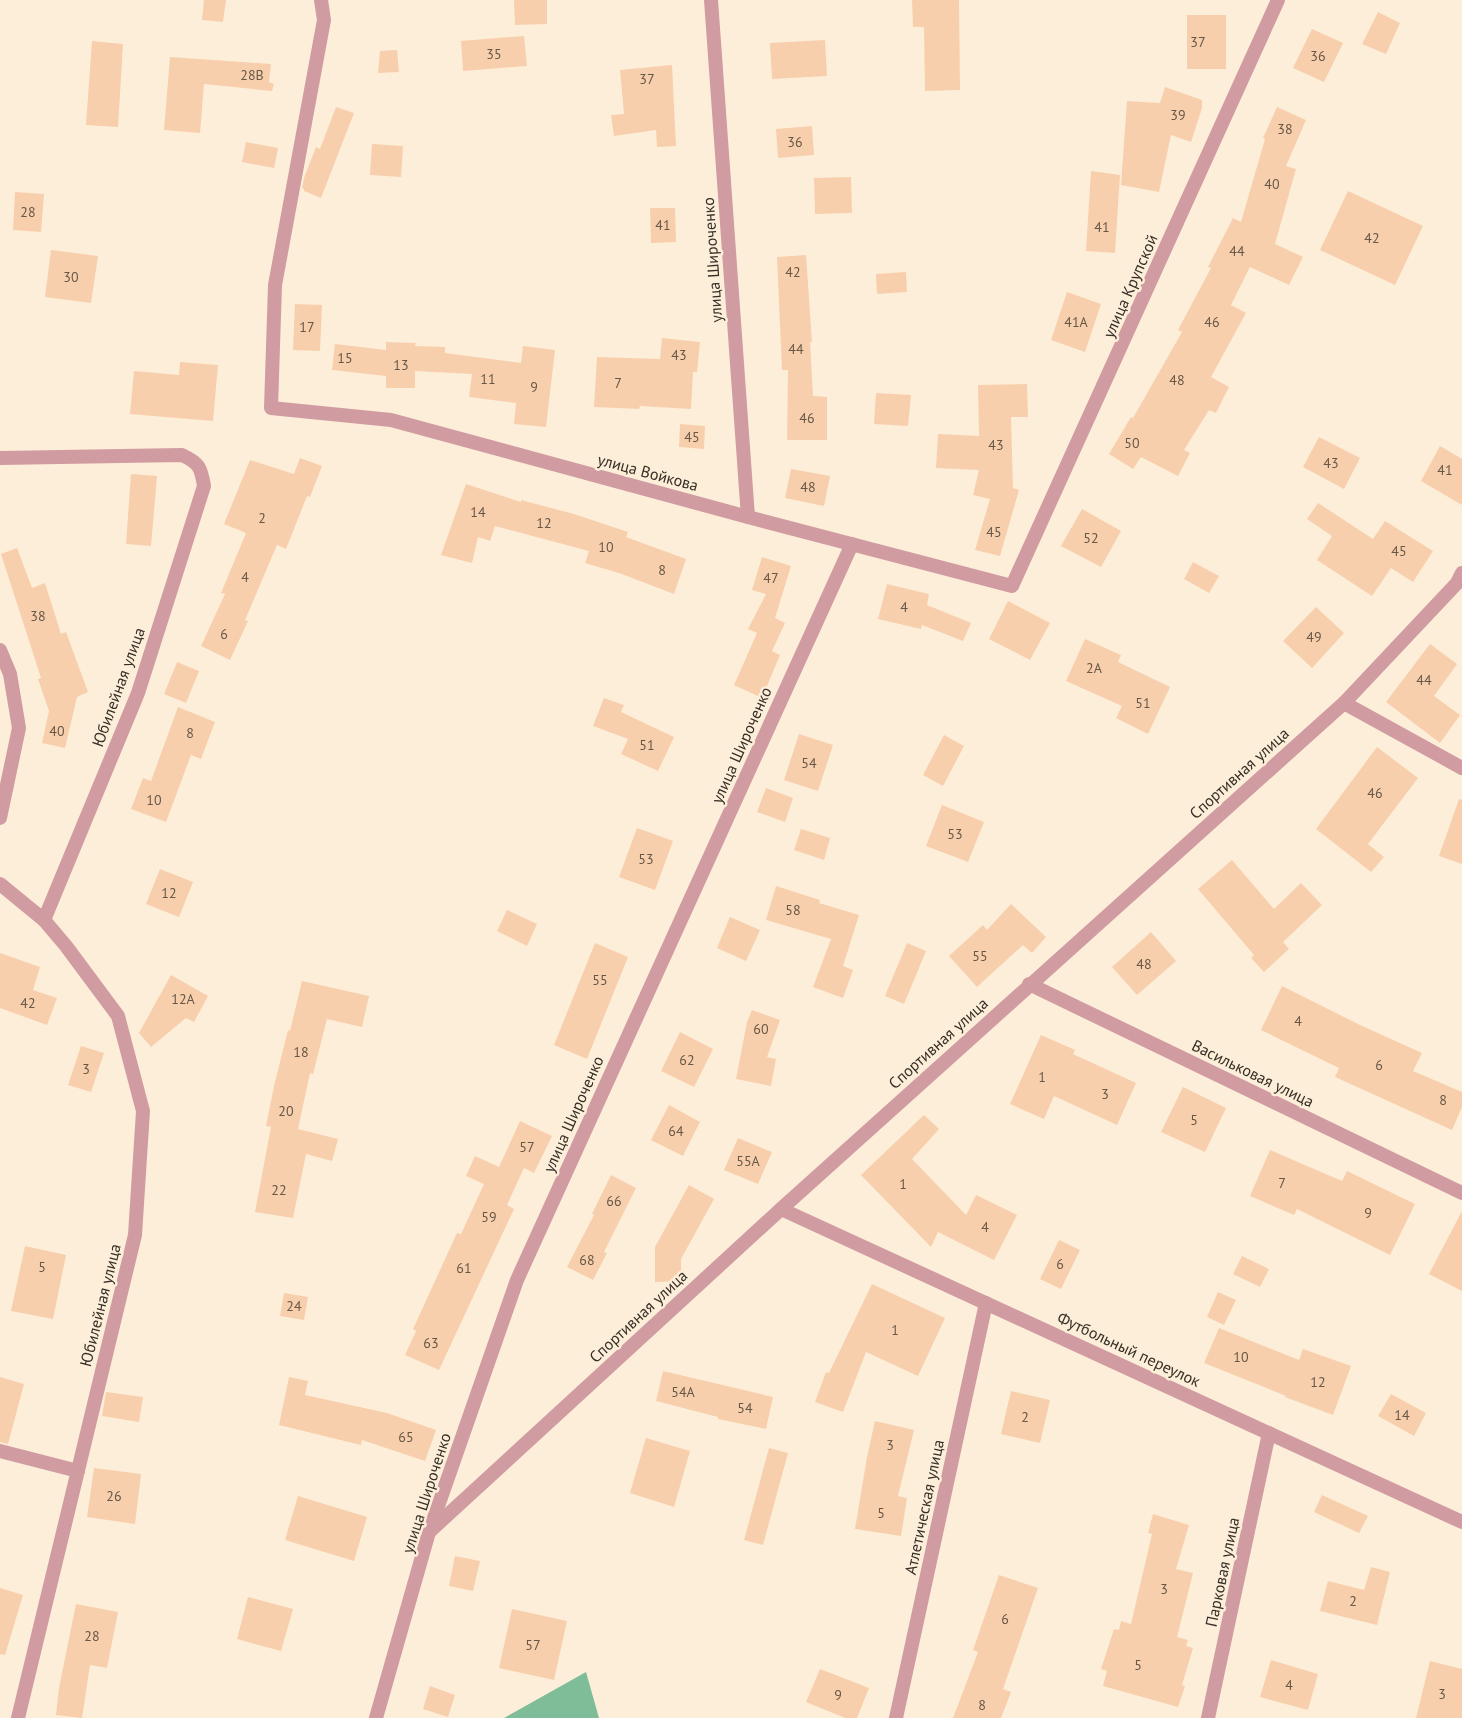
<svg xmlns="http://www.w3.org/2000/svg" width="1462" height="1718" font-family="'PT Sans',sans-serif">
	<rect width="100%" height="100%" fill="#fdeeda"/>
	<!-- forest -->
	<path fill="#7fbd99" d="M586 1672 599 1718H504Z"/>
	<!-- building -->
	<g fill="#f8cfac">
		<path d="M204 0H226L223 22 202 20Z"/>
		<path d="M514 0H547V24L515 25Z"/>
		<path d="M912 0H959L960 90 925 91 924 27H913Z"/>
		<path d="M1378 12 1400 23 1386 54 1362 44Z"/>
		<rect x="1187" y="15" width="39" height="54"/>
		<path d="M1312 29 1343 43 1324 82 1293 68Z"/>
		<path d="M524 36 527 66 463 71 461 41Z"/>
		<path d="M825 40 827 76 772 79 770 43Z"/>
		<path d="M92 41 123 44 118 127 86 125Z"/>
		<path d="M397 50 399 72 378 73 380 51Z"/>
		<path d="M170 57 271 64 269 82 274 84 272 91 204 84 200 133 164 130Z"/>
		<path d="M672 65 676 146 657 147 656 130 614 136 611 115 624 114 620 70Z"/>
		<path d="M1165 87 1202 100V108L1191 142 1171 135 1159 192 1121 185 1127 101 1160 103Z"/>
		<path d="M336 107 354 113 321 198 304 191V189L302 188 304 178 316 147 320 149Z"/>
		<path d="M1277 107 1306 120 1286 166 1296 169 1275 244 1303 257 1289 285 1250 267 1231 305 1246 313 1211 377 1229 387 1216 413 1209 410 1184 450 1190 453 1178 476 1141 457 1133 469 1109 454 1131 417 1133 418 1182 332 1178 330 1211 268 1208 267 1233 218 1241 222 1265 139 1263 138Z"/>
		<path d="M812 126 814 155 778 158 776 129Z"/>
		<path d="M246 142 278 148 274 168 242 162Z"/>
		<path d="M372 144 403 146 401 177 370 175Z"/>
		<path d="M1091 171 1120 175 1115 253 1086 251Z"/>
		<path d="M851 177 852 213 815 214 814 178Z"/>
		<path d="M1348 191 1423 226 1395 285 1320 250Z"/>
		<path d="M15 192 44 194 41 232 13 230Z"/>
		<path d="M650 208H675L676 242 651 243Z"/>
		<path d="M51 250 98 256 91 303 45 297Z"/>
		<path d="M806 255 812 342H810L813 396 827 397V440H787L788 370H782L777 257Z"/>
		<path d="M906 272 907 292 877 294 876 274Z"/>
		<path d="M1067 292 1101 304 1085 352 1051 340Z"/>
		<path d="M295 304 322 305 320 351 293 350Z"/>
		<path d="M662 338 700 342 697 372H693L691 409 640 406 639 409 594 407 597 357 660 359Z"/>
		<path d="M386 342 416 343 415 346 445 347V353L521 363 523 346 555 350 546 427 514 424 516 403 469 397 472 374 415 371V388H386V376L332 370 335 344 386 350Z"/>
		<path d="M180 362 218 365 213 421 130 414 134 371 179 375Z"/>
		<path d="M1027 384 1028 417H1011L1013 488 1019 490 1000 556 975 550 990 499 973 495 979 470 936 468 938 434 979 436 978 385Z"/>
		<path d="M876 393 911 395 908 426 874 424Z"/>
		<path d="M680 424 705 426 704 449 679 447Z"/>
		<path d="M1319 437 1360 458 1344 489 1303 467Z"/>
		<path d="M1440 446 1462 459V505L1421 481Z"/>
		<path d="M300 458 322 466 310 497 307 496 286 549 277 545 245 620 248 621 230 660 201 646 225 594 221 593 246 533 224 524 250 460 294 474Z"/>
		<path d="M791 469 830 476 824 506 785 498Z"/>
		<path d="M131 474 157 476 151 546 126 544Z"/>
		<path d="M466 484 521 502V500L574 514 628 532 626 537 686 559 674 594 619 573 585 563 589 551 495 526 490 541 478 537 472 563 441 555Z"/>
		<path d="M1318 503 1373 539 1385 521 1433 551 1413 582 1391 568 1372 596 1317 560 1332 536 1307 519Z"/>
		<path d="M1082 509 1121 531 1101 567 1061 546Z"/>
		<path d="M17 548 32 588 45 583 61 634 66 632 88 692 77 697 65 748 42 743 49 711 38 679 41 678 1 554Z"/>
		<path d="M762 557 791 566 775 618 785 623 772 651 780 655 762 698 734 685 757 633 748 629 766 594 752 590Z"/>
		<path d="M1193 562 1219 576 1209 593 1184 579Z"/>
		<path d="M887 584 929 594 927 605 971 623 963 641 922 625 921 629 878 619Z"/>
		<path d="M1008 601 1050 623 1030 660 989 639Z"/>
		<path d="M1316 607 1344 633 1312 668 1283 641Z"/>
		<path d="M1085 639 1121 655 1118 662 1170 687 1148 734 1116 718 1122 706 1066 681Z"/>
		<path d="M1430 644 1457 664 1434 696 1460 715 1440 743 1386 702Z"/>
		<path d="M177 662 199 671 186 703 164 694Z"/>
		<path d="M604 698 624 705 621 712 674 737 658 771 621 754 628 739 593 726Z"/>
		<path d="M178 707 215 722 201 759 191 755 166 822 131 809 143 778 151 781Z"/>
		<path d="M799 734 833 745 818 791 784 780Z"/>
		<path d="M944 735 964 746 943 786 923 775Z"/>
		<path d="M1377 747 1418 778 1368 844 1384 857 1371 872 1316 829Z"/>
		<path d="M766 788 793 798 785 822 757 812Z"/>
		<path d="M1459 799 1462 800V864L1439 856Z"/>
		<path d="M942 805 984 822 968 862 926 846Z"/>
		<path d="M637 828 673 841 655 890 619 877Z"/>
		<path d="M801 829 830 838 824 860 794 850Z"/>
		<path d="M1232 860 1274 909 1301 883 1322 905 1283 942 1289 949 1264 972 1251 958 1254 955 1198 889Z"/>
		<path d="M160 869 193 882 179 917 146 904Z"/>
		<path d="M776 886 820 900 819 903 859 915 843 966 853 970 843 998 813 987 831 939 766 920Z"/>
		<path d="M1011 904 1046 937 1032 953 1023 945 977 987 949 956 983 925 987 930Z"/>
		<path d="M507 910 537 924 527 946 497 931Z"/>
		<path d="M730 917 760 930 746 961 717 948Z"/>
		<path d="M1151 932 1176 961 1137 995 1112 967Z"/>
		<path d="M595 943 628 957 587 1059 554 1045Z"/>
		<path d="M907 943 926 951 904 1004 885 996Z"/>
		<path d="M0 953 40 967 33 990 57 998 47 1025 0 1008Z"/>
		<path d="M171 975 208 996 194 1022 186 1018 151 1047 139 1033Z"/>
		<path d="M302 981 369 996 362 1027 327 1019 313 1074 310 1073 298 1129 338 1139 332 1161 306 1154 293 1218 255 1212 271 1127 266 1126 274 1086 288 1030 290 1031Z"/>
		<path d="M1282 986 1360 1025 1422 1053 1413 1071 1462 1092V1107L1452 1130 1335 1077 1339 1068 1261 1030Z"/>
		<path d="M752 1010 780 1020 767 1057 776 1059 771 1086 736 1079 747 1022Z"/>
		<path d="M680 1032 713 1049 694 1087 661 1071Z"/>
		<path d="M1041 1035 1075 1050 1073 1054 1136 1083 1117 1125 1054 1096 1044 1119 1010 1104Z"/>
		<path d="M81 1046 104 1053 91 1092 68 1085Z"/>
		<path d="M1183 1087 1226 1108 1205 1152 1161 1132Z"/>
		<path d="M669 1105 700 1122 683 1156 651 1140Z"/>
		<path d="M924 1115 939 1129 912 1159 966 1215 976 1195 1017 1215 994 1260 938 1232 931 1247 861 1175Z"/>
		<path d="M520 1121 552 1136 534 1173 524 1168 507 1205 514 1209 439 1370 405 1355 416 1331 413 1329 457 1233 461 1234 484 1184 466 1176 475 1156 499 1167Z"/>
		<path d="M738 1138 772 1152 758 1184 724 1170Z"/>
		<path d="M1270 1150 1342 1181 1347 1171 1415 1204 1390 1255 1297 1209 1294 1215 1250 1196Z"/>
		<path d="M611 1175 636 1188 604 1252 607 1253 593 1280 567 1267 594 1215 592 1214Z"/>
		<path d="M689 1185 714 1199 681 1259V1281L655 1282V1247Z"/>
		<path d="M1462 1211V1291L1429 1274Z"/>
		<path d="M1059 1240 1080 1250 1061 1289 1040 1279Z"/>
		<path d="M25 1246 66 1255 53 1319 11 1311Z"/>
		<path d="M1242 1256 1269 1269 1260 1287 1233 1274Z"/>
		<path d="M872 1284 945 1318 918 1376 866 1352 843 1412 815 1402 826 1372 829 1373Z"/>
		<path d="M1218 1292 1236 1300 1224 1325 1207 1317Z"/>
		<path d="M284 1293 308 1297 304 1320 280 1316Z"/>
		<path d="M1219 1328 1299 1360 1303 1349 1351 1366 1333 1415 1285 1397 1286 1396 1204 1363Z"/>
		<path d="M663 1371 773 1397 766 1429 718 1419V1417L656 1401Z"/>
		<path d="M0 1377 24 1384 8 1444 0 1442Z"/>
		<path d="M289 1377 308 1381 305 1395 387 1413 436 1430 425 1461 362 1440 361 1445 279 1425Z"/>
		<path d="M1011 1391 1050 1400 1040 1443 1001 1434Z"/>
		<path d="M106 1392 143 1397 139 1422 102 1416Z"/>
		<path d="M1391 1394 1426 1413 1414 1436 1378 1416Z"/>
		<path d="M875 1421 914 1430 898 1496 907 1498 901 1536 855 1529 867 1457Z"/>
		<path d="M646 1438 690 1451 674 1507 630 1493Z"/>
		<path d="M769 1448 788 1453 763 1545 744 1540Z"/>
		<path d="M94 1468 141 1474 135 1524 87 1517Z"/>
		<path d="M1322 1495 1368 1516 1359 1533 1314 1512Z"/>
		<path d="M298 1496 367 1517 354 1561 285 1540Z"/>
		<path d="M1153 1514 1189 1525 1176 1569 1193 1573 1177 1637 1188 1640 1186 1646 1193 1648 1182 1685 1185 1686 1178 1707 1103 1686 1107 1671 1101 1669 1114 1629 1119 1630 1121 1621 1131 1624 1152 1534 1148 1533Z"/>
		<path d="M455 1556 480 1561 473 1591 449 1586Z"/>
		<path d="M1371 1567 1390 1572 1377 1625 1320 1611 1328 1581 1364 1590Z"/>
		<path d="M999 1575 1038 1588 1003 1689 1011 1692 1001 1718H953L978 1652 973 1650Z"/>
		<path d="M0 1588 23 1595 5 1655 0 1654Z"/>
		<path d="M248 1597 293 1609 281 1651 237 1639Z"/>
		<path d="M76 1604 118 1612 107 1668 90 1665 82 1718 56 1715 59 1688Z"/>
		<path d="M512 1609 567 1621 554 1680 499 1668Z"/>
		<path d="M1271 1660 1318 1674 1308 1710 1260 1697Z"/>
		<path d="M1430 1661 1462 1669V1718H1416Z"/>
		<path d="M820 1669 869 1688 857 1718H845L806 1702Z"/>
		<path d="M430 1686 455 1695 448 1717 423 1709Z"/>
	</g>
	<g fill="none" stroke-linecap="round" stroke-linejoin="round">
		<!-- service -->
		<path stroke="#d19ca1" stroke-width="14" d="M0 1451 78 1471"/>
		<!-- minor -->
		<g stroke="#d19ca1" stroke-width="14">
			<path d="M321 0 324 20 275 285 271 408 391 420 748 517 1012 586 1278 0"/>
			<path d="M711 0 748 517"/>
			<path d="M0 458 182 455C199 463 201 467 204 486L138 693 44 920"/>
			<path d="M0 650 10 674 19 728 0 818"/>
			<path d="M1344 703 1462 768"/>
			<path d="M0 884 44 920 66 946 118 1016 143 1111 135 1235 18 1718"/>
			<path d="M1029 984 1462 1193"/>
			<path d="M781 1209 1462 1522"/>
			<path d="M429 1532 781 1209 1344 703 1457 583 1462 573"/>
			<path d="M376 1718 429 1532 517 1280 852 544"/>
			<path d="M896 1718 986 1303"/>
			<path d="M1208 1718 1269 1433"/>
		</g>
	</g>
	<g text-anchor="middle" stroke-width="5" stroke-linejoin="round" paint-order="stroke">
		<!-- number labels -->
		<g font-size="14" fill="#665747">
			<text x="1198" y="47">37</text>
			<text x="494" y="59">35</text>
			<text x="1318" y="61">36</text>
			<text x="252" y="80">28В</text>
			<text x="647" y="84">37</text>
			<text x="1178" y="120">39</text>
			<text x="1285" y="134">38</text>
			<text x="795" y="147">36</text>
			<text x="1272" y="189">40</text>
			<text x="28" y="217">28</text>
			<text x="663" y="230">41</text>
			<text x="1102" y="232">41</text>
			<text x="1372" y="243">42</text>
			<text x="1237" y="256">44</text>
			<text x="793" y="277">42</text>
			<text x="71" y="282">30</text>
			<text x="1076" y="327">41А</text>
			<text x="1212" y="327">46</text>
			<text x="307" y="332">17</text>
			<text x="796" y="354">44</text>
			<text x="679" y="360">43</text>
			<text x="345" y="363">15</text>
			<text x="401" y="370">13</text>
			<text x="488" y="384">11</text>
			<text x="1177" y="385">48</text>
			<text x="618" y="388">7</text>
			<text x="534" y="392">9</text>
			<text x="807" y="423">46</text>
			<text x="692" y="442">45</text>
			<text x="1132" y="448">50</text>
			<text x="996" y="450">43</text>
			<text x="1331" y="468">43</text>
			<text x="1445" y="475">41</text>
			<text x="808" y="492">48</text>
			<text x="478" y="517">14</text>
			<text x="262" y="523">2</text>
			<text x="544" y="528">12</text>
			<text x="994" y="537">45</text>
			<text x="1091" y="543">52</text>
			<text x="606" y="552">10</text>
			<text x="1399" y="556">45</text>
			<text x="662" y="575">8</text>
			<text x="245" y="582">4</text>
			<text x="771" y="583">47</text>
			<text x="904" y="612">4</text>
			<text x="38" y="621">38</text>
			<text x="224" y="639">6</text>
			<text x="1314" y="642">49</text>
			<text x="1094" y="673">2А</text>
			<text x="1424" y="685">44</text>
			<text x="1143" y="708">51</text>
			<text x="57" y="736">40</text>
			<text x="190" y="738">8</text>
			<text x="647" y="750">51</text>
			<text x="809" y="768">54</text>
			<text x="1375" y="798">46</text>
			<text x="154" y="805">10</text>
			<text x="955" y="839">53</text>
			<text x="646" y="864">53</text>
			<text x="169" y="898">12</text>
			<text x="793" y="915">58</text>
			<text x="980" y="961">55</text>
			<text x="1144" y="969">48</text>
			<text x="600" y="985">55</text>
			<text x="183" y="1004">12А</text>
			<text x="28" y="1008">42</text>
			<text x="1298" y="1026">4</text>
			<text x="761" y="1034">60</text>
			<text x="301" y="1057">18</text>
			<text x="687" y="1065">62</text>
			<text x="1379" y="1070">6</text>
			<text x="86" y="1074">3</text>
			<text x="1042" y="1082">1</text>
			<text x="1105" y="1099">3</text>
			<text x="1443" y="1105">8</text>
			<text x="286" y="1116">20</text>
			<text x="1194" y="1125">5</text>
			<text x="676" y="1136">64</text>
			<text x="527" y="1152">57</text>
			<text x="748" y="1166">55А</text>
			<text x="1282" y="1188">7</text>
			<text x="903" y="1189">1</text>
			<text x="279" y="1195">22</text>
			<text x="614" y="1206">66</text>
			<text x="1368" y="1218">9</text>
			<text x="489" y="1222">59</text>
			<text x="985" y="1232">4</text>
			<text x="587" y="1265">68</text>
			<text x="1060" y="1269">6</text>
			<text x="42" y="1272">5</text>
			<text x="464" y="1273">61</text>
			<text x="294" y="1311">24</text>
			<text x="895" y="1335">1</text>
			<text x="431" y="1348">63</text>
			<text x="1241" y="1362">10</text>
			<text x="1318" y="1387">12</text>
			<text x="683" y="1397">54А</text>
			<text x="745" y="1413">54</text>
			<text x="1402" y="1420">14</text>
			<text x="1025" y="1422">2</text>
			<text x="406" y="1442">65</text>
			<text x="890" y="1450">3</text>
			<text x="114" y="1501">26</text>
			<text x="881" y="1518">5</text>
			<text x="1164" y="1594">3</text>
			<text x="1353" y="1606">2</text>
			<text x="1005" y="1624">6</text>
			<text x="92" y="1641">28</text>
			<text x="533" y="1650">57</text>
			<text x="1138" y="1670">5</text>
			<text x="1289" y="1690">4</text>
			<text x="1442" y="1699">3</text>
			<text x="838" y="1700">9</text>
			<text x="982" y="1710">8</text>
		</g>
		<!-- street labels -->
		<g font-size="16" fill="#362f25" stroke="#fdeeda">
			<text transform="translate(712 260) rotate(-94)" y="6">улица Широченко</text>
			<text transform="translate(1130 286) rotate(-66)" y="6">улица Крупской</text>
			<text transform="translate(648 472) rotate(15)" y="6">улица Войкова</text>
			<text transform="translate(118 687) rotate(-70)" y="6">Юбилейная улица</text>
			<text transform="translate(741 745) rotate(-66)" y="6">улица Широченко</text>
			<text transform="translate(1239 773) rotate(-42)" y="6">Спортивная улица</text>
			<text transform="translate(938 1043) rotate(-42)" y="6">Спортивная улица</text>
			<text transform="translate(1253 1073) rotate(26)" y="6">Васильковая улица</text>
			<text transform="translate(573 1114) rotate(-66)" y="6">улица Широченко</text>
			<text transform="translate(100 1305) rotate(-76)" y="6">Юбилейная улица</text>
			<text transform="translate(638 1316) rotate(-43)" y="6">Спортивная улица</text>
			<text transform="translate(1129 1349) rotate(25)" y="6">Футбольный переулок</text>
			<text transform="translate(426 1493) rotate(-72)" y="6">улица Широченко</text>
			<text transform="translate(924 1507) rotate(-78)" y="6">Атлетическая улица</text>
			<text transform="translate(1222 1572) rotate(-78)" y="6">Парковая улица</text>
		</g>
	</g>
</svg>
